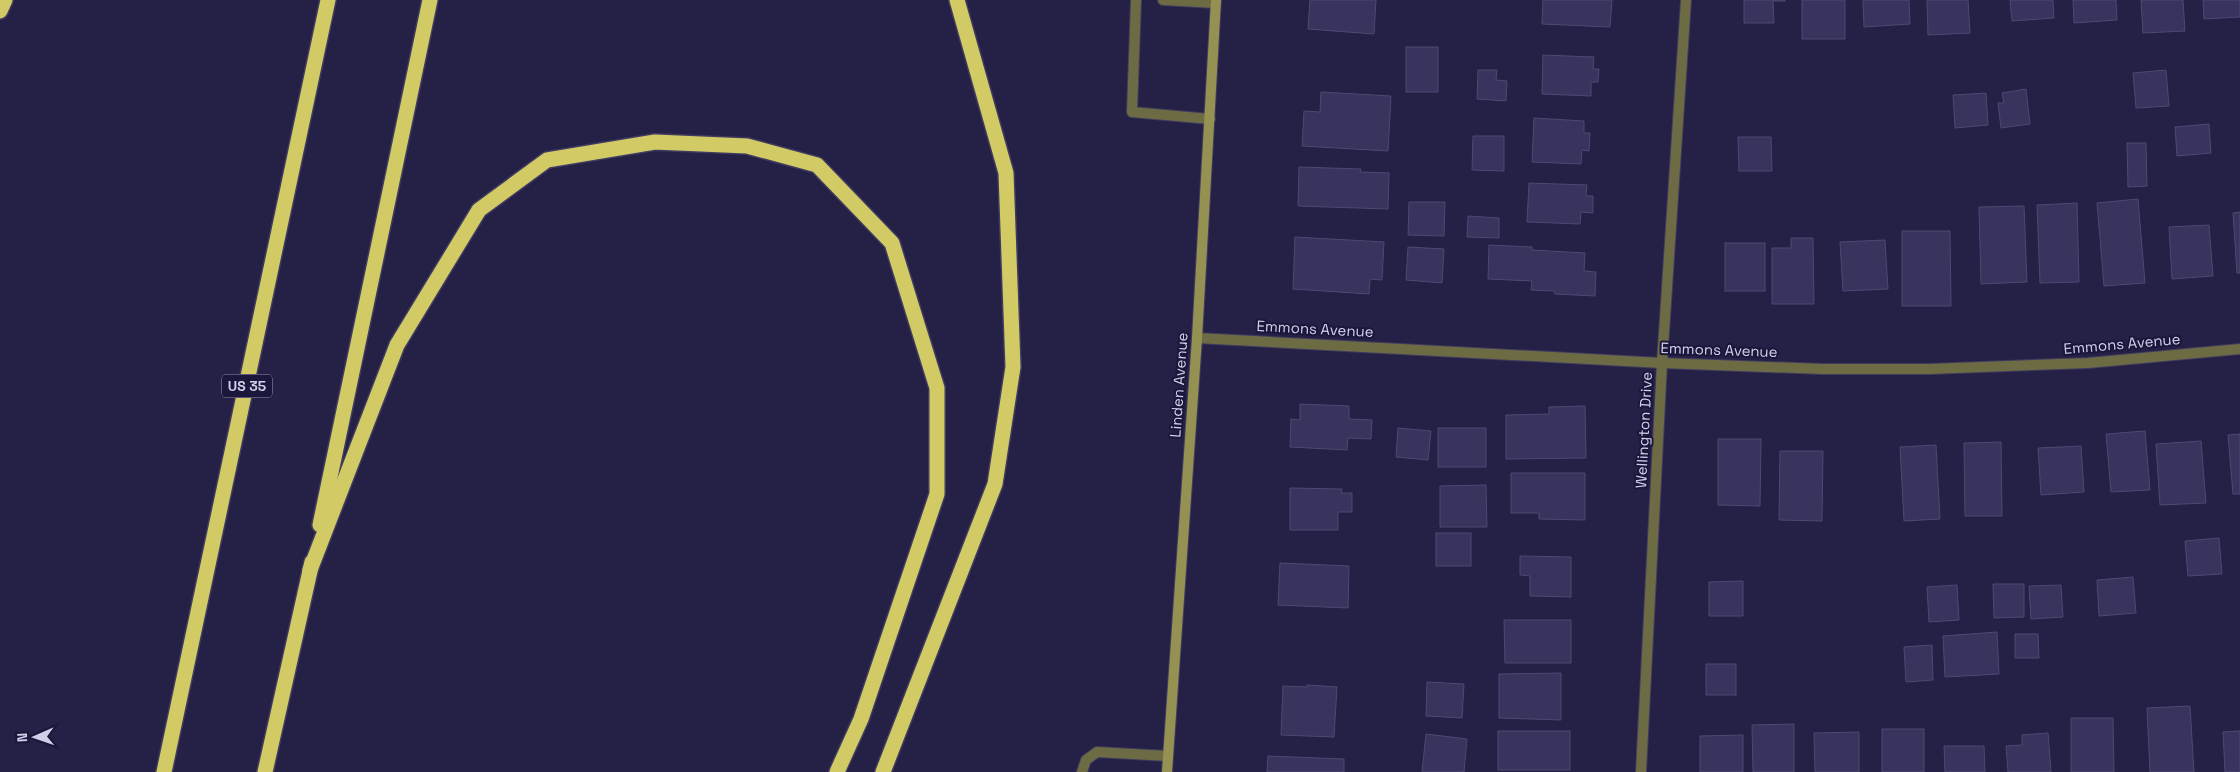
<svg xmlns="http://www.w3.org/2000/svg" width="2240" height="772" font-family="'Space Grotesk',sans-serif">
	<rect width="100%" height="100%" fill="#242046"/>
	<!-- building -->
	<g fill="#37355d" stroke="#4c4a74">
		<path d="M1310 0H1376L1374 34 1308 29Z"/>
		<path d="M1543 0H1612L1610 27 1542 24Z"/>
		<path d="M1744 0H1785V1H1773L1774 23H1744Z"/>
		<rect x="1802" y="0" width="43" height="39"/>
		<path d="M1863 0H1909L1910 24 1864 27Z"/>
		<path d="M1927 0H1968L1970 33 1928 35Z"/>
		<path d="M2010 0H2053L2054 18 2012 21Z"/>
		<path d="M2073 0H2116L2117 20 2074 23Z"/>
		<path d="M2141 0H2183L2185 31 2143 33Z"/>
		<path d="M2203 0H2240V17L2204 19Z"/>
		<rect x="1406" y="47" width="32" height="45"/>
		<path d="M1543 55 1594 57 1593 69H1599L1598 82H1591V96L1542 94Z"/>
		<path d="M1478 70H1497L1496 80 1507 81 1506 101 1477 99Z"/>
		<path d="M2166 70 2169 106 2136 108 2133 73Z"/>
		<path d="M2026 89 2030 124 2001 128 1998 103H2004L2002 93Z"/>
		<path d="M1321 92 1391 96 1388 151 1302 146 1304 111 1320 112Z"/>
		<path d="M1986 93 1988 125 1955 128 1953 95Z"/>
		<path d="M1534 118 1584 121V133H1590L1589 151 1582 150 1581 164 1532 162Z"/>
		<path d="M2209 124 2211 153 2177 156 2175 127Z"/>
		<path d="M1473 136H1504V171L1472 170Z"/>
		<path d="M1738 137H1771L1772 171H1739Z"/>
		<path d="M2127 143H2146L2147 186 2128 187Z"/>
		<path d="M1299 167 1361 169 1360 172 1389 173 1388 209 1298 206Z"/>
		<path d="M1529 183 1587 185 1586 196H1593V213L1581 212 1580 224 1527 222Z"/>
		<path d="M2138 199 2145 283 2104 286 2097 203Z"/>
		<path d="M1409 202H1445L1444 236 1408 235Z"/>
		<path d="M2077 203 2079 282 2040 283 2037 205Z"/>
		<path d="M2024 206 2027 282 1981 284 1979 207Z"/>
		<path d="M2240 212V273H2237L2233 213Z"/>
		<path d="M1468 216 1499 218V238L1467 237Z"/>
		<path d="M2209 225 2213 276 2172 279 2169 227Z"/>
		<path d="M1902 231H1950L1951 306H1902Z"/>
		<path d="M1295 237 1384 242 1382 280 1370 279 1369 294 1293 289Z"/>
		<path d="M1791 238H1813L1814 304H1772V248H1791Z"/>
		<path d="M1885 240 1888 289 1843 291 1840 242Z"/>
		<rect x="1725" y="243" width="40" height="48"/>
		<path d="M1489 245 1532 247V250L1585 253 1584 271 1596 272 1595 296 1555 294 1554 291 1531 290 1532 281 1488 279Z"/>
		<path d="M1408 247 1444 249 1442 283 1406 280Z"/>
		<path d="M1300 404 1349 406V419L1372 420 1371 439 1348 438 1347 450 1290 447 1291 419 1300 420Z"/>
		<path d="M1585 406 1586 458 1506 459V415L1549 414V407Z"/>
		<path d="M1398 428 1431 431 1428 460 1396 457Z"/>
		<rect x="1438" y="428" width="48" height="39"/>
		<path d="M2145 431 2150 490 2111 492 2106 434Z"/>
		<path d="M2240 434V494H2233L2228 435Z"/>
		<path d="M1718 439H1761L1760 506 1718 505Z"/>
		<path d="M2201 441 2206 503 2160 505 2156 444Z"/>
		<path d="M2001 442 2002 516H1965L1964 443Z"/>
		<path d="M1936 445 1940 519 1904 521 1900 447Z"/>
		<path d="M2081 446 2084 492 2041 495 2038 448Z"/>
		<path d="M1780 451H1823L1822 521 1779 520Z"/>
		<path d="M1511 473H1585V520L1539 519V513H1511Z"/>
		<path d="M1486 485 1487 527H1440V486Z"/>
		<path d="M1290 488 1342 489 1341 493H1352V512H1338V530H1290Z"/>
		<rect x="1436" y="533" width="35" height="33"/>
		<path d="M2219 538 2222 574 2188 576 2185 541Z"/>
		<path d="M1520 556 1571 557V597L1530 596V576L1520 575Z"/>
		<path d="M1280 563 1349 566 1348 608 1278 605Z"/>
		<path d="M2133 577 2136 613 2099 616 2097 580Z"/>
		<path d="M1743 581V616H1709V582Z"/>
		<path d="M1993 584H2024V617L1994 618Z"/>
		<path d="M1957 585 1959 620 1929 622 1927 587Z"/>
		<path d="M2061 585 2063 617 2031 619 2029 586Z"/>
		<path d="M1504 620H1571V663H1505Z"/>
		<path d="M1997 632 1999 674 1945 677 1943 636Z"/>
		<path d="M2015 634H2038L2039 658H2015Z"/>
		<path d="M1932 645 1933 680 1906 682 1904 647Z"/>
		<rect x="1706" y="664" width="30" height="31"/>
		<path d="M1561 673V720L1499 718V674Z"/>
		<path d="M1427 682 1464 684 1462 718 1426 716Z"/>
		<path d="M1307 685 1337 687 1334 737 1281 735 1283 686 1307 687Z"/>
		<path d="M2190 706 2194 772H2150L2147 708Z"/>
		<path d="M2071 718H2113L2114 772H2071Z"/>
		<path d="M1794 724V772H1753L1752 725Z"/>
		<rect x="1882" y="729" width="42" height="43"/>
		<rect x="1498" y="731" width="72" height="39"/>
		<path d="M2240 731V772H2225L2223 732Z"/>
		<path d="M1859 732V772H1815L1814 733Z"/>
		<path d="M2048 733 2051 772H2008L2006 746 2022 745V735Z"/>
		<path d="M1426 734 1467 739 1464 772H1422Z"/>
		<path d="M1743 735V772H1700V736Z"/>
		<path d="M1944 746H1984L1985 772H1945Z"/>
		<path d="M1268 756 1344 759V772H1267Z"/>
	</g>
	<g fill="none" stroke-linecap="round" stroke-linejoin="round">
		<!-- service casing -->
		<g stroke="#403c60" stroke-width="12">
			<g id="service">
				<path d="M1136 0 1132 112 1210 119"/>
				<path d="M1163 0 1216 3"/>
				<path d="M1082 772 1086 760 1097 752 1168 756"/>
			</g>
		</g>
		<!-- minor casing -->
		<g stroke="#403c60" stroke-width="12">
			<g id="minor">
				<path d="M1197 338 1662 363 1823 369H1929L2088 363 2240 349"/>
				<path d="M1641 772 1662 363 1686 0"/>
			</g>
		</g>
		<!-- secondary casing -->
		<g stroke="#403c60" stroke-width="12">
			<path id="secondary" d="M1167 772 1197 338 1216 0"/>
		</g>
		<!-- motorway casing -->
		<g stroke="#403c60" stroke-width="18">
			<g id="motorway">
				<path d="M0 11 5 0"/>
				<path d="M320 525 430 0"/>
				<path d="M310 570 397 345 479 210 547 160 655 142 747 146 817 165 892 243 937 388V494L861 719 837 772"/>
				<path d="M164 772 328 0"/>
				<path d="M265 772 312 562"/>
				<path d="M883 772 995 484 1013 367 1006 173 957 0"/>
			</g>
		</g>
		<!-- service -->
		<use href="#service" stroke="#6d6b44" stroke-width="10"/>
		<!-- minor -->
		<use href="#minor" stroke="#6d6b44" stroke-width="10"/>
		<!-- secondary -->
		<use href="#secondary" stroke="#959152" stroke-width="10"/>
		<!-- motorway -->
		<use href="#motorway" stroke="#d1ca65" stroke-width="15"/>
	</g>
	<g text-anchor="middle" stroke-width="4" stroke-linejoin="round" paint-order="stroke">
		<!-- shield labels -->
		<rect fill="#1b163b" stroke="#9a98b5" stroke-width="1" x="222" y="374.5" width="50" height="23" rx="4"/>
		<g font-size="14" font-weight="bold" fill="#d0d0e9">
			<text x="247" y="391">US 35</text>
		</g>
		<!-- street labels -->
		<g font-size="15" fill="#d0d0e9" stroke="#1b163b">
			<text transform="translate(1315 329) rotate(3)" y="5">Emmons Avenue</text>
			<text transform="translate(2122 344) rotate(-5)" y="5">Emmons Avenue</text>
			<text transform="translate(1719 350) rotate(2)" y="5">Emmons Avenue</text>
			<text transform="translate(1179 385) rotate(-86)" y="5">Linden Avenue</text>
			<text transform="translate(1644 430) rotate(-87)" y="5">Wellington Drive</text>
		</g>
	</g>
	<!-- north arrow -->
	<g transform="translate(35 737) rotate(268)" stroke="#1b163b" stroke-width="4" paint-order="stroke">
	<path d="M0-4L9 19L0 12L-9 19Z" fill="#d0d0e9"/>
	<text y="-8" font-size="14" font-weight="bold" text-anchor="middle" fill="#d0d0e9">N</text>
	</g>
</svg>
